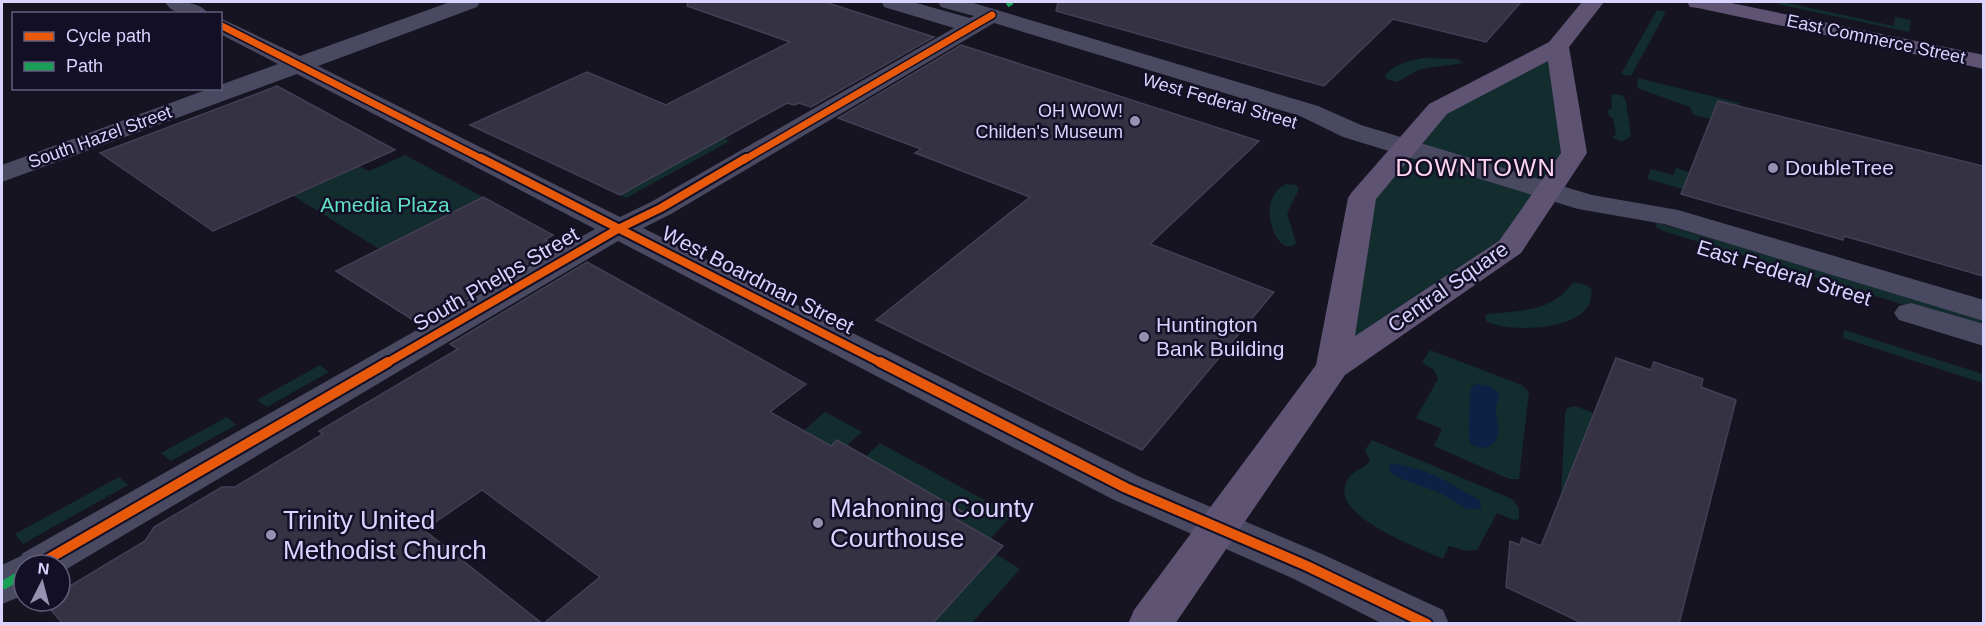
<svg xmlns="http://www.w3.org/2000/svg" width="1985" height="625" font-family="Arial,sans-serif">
	<rect width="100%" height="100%" fill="#161421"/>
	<!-- green -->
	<g fill="#132c2d">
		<path d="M1783 2 1894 26 1895 17 1911 20 1909 32 1777 4Z"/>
		<path d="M1657 10 1666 12 1631 76 1621 74Z"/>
		<path d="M1557 47 1574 153 1510 247 1333 367 1362 198 1438 109Z"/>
		<path d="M1424 58 1457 59 1464 63 1420 69 1397 82 1386 79 1385 76C1394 63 1410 61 1424 58Z"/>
		<path d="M1638 78 1740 103 1738 106 1718 101 1711 119 1693 115 1690 107 1637 88Z"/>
		<path d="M1614 94 1622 95 1626 101 1631 136 1622 142 1612 137 1616 135 1613 118 1609 116 1608 110 1612 109 1611 96Z"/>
		<path d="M723 138 730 141 626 198 620 195Z"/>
		<path d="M405 155 483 197 379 249 292 195 359 166 369 171Z"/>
		<path d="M1676 168 1689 172 1683 189 1647 179 1651 169 1673 175Z"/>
		<path d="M1286 184 1296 185 1299 189 1287 213 1296 243C1279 262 1252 200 1286 184Z"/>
		<path d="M1655 222 1983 318V329L1663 231 1656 227Z"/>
		<path d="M1573 282 1586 285 1592 289C1591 293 1591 300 1590 303 1578 331 1509 333 1486 321L1485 317 1487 314C1520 311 1553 312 1573 282Z"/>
		<path d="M1844 330 1983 374V383L1843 338Z"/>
		<path d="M1430 350 1522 385 1529 392 1519 479H1509L1434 446 1442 429 1416 418 1438 379 1434 370 1422 363Z"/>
		<path d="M320 365 329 372 267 407 257 400Z"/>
		<path d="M1575 406 1594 413 1561 497 1565 414 1567 408Z"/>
		<path d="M825 412 862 432 846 446 837 440 831 446 803 431Z"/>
		<path d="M227 417 236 425 171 461 161 453Z"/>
		<path d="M1372 440 1512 499 1519 508V519L1513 520 1497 513 1477 550 1467 551 1449 546 1443 559C1420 548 1331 517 1346 483 1352 469 1362 471 1370 461L1365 450Z"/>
		<path d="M880 443 1012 515 990 539 956 519 963 512 865 457Z"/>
		<path d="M119 477 128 485 23 544 15 534Z"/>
		<path d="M996 554 1020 569 972 623 932 624Z"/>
	</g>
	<!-- water -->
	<g fill="#0d2144">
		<path d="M1477 384 1490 386 1500 394C1499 399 1496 403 1496 409 1496 423 1504 438 1489 447 1483 448 1475 448 1470 443 1468 441 1469 391 1472 386Z"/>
		<path d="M1391 464C1423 466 1452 484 1479 500L1482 509H1467L1438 492 1396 477 1390 472 1389 468Z"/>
	</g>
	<!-- building -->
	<g fill="#343243" stroke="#433f54" stroke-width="1.5">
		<path d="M688 2H825L934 37 811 107 799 103 794 105 787 103 620 195 470 125 587 72 666 105 790 42 687 6Z"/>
		<path d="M1058 2H1521L1486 42 1393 19 1324 86 1056 11Z"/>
		<path d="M961 45 1259 141 1150 244 1274 292 1142 450 876 320 1030 197 915 153 921 149 838 118Z"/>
		<path d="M277 86 395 150 213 231 100 153Z"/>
		<path d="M1718 101 1983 166V276L1844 236 1843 240 1681 194Z"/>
		<path d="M483 197 553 235 545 240 558 247 421 325 336 271Z"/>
		<path d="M587 262 806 384 770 412 831 446 837 440 963 512 956 519 1003 546 932 624H543L600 577 482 490 424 530 543 624H63L44 602 60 601V592L145 541 154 527 222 487H235L323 434 319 431 458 349 450 344Z"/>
		<path d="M1616 358 1651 370 1654 362 1703 379 1701 387 1736 400 1679 624H1584L1506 587 1510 541 1520 545 1522 538 1541 546Z"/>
	</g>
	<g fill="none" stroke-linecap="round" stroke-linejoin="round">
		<!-- minor -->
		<g fill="#4a4962" fill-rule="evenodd">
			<path d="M165 2C180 2 198 0 209 14 193 14 173 17 165 2Z"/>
			<path d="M450 2H480L477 7 318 66 620 217 651 202 954 28 884 7 882 2H913L970 18 974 16 941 7 938 2H970L1318 106 1361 125 1592 195 1678 210 1984 300V321L1664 224 1578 209 1343 137 1300 116 994 23 671 214 643 228 1140 477 1322 554 1443 610 1449 624H1383L1292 578 1112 499 618 241 60 573V565H24V595L2 604V565L21 556 23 553 595 229 297 74 2 182V165L211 88H220V85L278 64 220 34V18L300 56Z"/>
			<path d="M1911 303 1984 324V346L1899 320 1894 313 1899 306Z"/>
		</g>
		<!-- major -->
		<g fill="#5e5373" fill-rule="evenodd">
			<path d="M1582 2H1604L1569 47 1587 153 1521 253 1345 375 1175 624H1128L1134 610 1316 365 1348 198 1352 192 1429 104 1549 42ZM1548 61 1561 153 1499 241 1355 336 1376 199 1447 114Z"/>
			<path d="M1687 2H1726L1984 55V69L1698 8 1690 7Z"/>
		</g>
		<!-- quiet-far1 -->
		<path stroke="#1a9f57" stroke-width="5" stroke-dasharray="11 5" stroke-linecap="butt" d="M1007 5 1012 2"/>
		<!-- quiet -->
		<path stroke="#1a9f57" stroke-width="9" stroke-dasharray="18 9" stroke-linecap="butt" d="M2 586 24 573"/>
		<!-- cycleway-far2 casing -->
		<g stroke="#130f26" stroke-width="10">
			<g id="cycleway-far2">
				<path d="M220 25 484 160"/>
				<path d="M744 160 992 15"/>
			</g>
		</g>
		<!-- cycleway-far1 casing -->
		<g stroke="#130f26" stroke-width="12">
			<g id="cycleway-far1">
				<path d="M481 158 883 364"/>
				<path d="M385 364 618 229 661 208 746 158"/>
			</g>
		</g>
		<!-- cycleway casing -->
		<g stroke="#130f26" stroke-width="14">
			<g id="cycleway">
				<path d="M880 362 1126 488 1307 566 1427 624"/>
				<path d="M38 565 388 362"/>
			</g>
		</g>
		<!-- cycleway-far2 -->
		<use href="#cycleway-far2" stroke="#e8590c" stroke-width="7"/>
		<!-- cycleway-far1 -->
		<use href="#cycleway-far1" stroke="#e8590c" stroke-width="8"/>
		<!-- cycleway -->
		<use href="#cycleway" stroke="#e8590c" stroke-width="10"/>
	</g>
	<!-- markers -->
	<g fill="#9591b1" stroke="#130f26" stroke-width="2">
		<circle cx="1135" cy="121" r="6"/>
		<circle cx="1773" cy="168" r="6"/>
		<circle cx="1144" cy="337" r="6"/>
		<circle cx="818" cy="523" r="6"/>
		<circle cx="271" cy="535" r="6"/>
	</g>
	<g text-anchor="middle" stroke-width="5" stroke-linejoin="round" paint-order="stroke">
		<!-- far-street labels -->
		<g font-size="18" fill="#d9d4ff" stroke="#130f26">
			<text transform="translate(1876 39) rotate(12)" y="6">East Commerce Street</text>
			<text transform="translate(1220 101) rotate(16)" y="6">West Federal Street</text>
			<text transform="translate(100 137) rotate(-20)" y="6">South Hazel Street</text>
		</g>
		<!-- far-poi labels -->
		<g font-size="18" fill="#d9d4ff" stroke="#130f26" text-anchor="end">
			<text x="1123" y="117">OH WOW!<tspan x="1123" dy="21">Childen's Museum</tspan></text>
		</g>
		<!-- poi labels -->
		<g font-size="21" fill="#d9d4ff" stroke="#130f26" text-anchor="start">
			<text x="1785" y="175">DoubleTree</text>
			<text x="1156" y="332">Huntington<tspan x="1156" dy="24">Bank Building</tspan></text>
		</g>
		<!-- park labels -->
		<g font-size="21" fill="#5fe0c0" stroke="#130f26">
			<text x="385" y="212">Amedia Plaza</text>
		</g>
		<!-- street labels -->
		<g font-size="21" fill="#d9d4ff" stroke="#130f26">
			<text transform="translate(1784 273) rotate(17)" y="7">East Federal Street</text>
			<text transform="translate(496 279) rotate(-30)" y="7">South Phelps Street</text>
			<text transform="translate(758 280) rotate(27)" y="7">West Boardman Street</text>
			<text transform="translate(1448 287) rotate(-35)" y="7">Central Square</text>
		</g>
		<!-- quarter labels -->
		<g font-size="24" letter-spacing="1.5" fill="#ffd6f0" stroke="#130f26">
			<text x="1476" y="176">DOWNTOWN</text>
		</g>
		<!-- near-poi labels -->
		<g font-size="26" fill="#d9d4ff" stroke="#130f26" text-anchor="start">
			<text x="830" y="517">Mahoning County<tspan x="830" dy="30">Courthouse</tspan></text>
			<text x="283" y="529">Trinity United<tspan x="283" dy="30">Methodist Church</tspan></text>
		</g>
	</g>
	<!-- border -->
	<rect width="1985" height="625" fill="none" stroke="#d9d4ff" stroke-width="6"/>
	<!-- legend -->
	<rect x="12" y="12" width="210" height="78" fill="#130f26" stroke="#625e7d" stroke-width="1.5"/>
	<rect x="24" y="32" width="30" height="9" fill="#e8590c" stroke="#625e7d" stroke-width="1.5"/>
	<text x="66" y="42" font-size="18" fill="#d9d4ff">Cycle path</text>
	<rect x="24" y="62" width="30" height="9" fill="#1a9f57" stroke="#625e7d" stroke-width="1.5"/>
	<text x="66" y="72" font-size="18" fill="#d9d4ff">Path</text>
	<!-- north arrow -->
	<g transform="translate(42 583) rotate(6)"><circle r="28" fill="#130f26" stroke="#625e7d" stroke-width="1.5"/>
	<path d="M0-4.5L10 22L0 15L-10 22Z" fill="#9591b1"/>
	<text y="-9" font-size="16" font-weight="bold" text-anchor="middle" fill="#d9d4ff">N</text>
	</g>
</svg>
